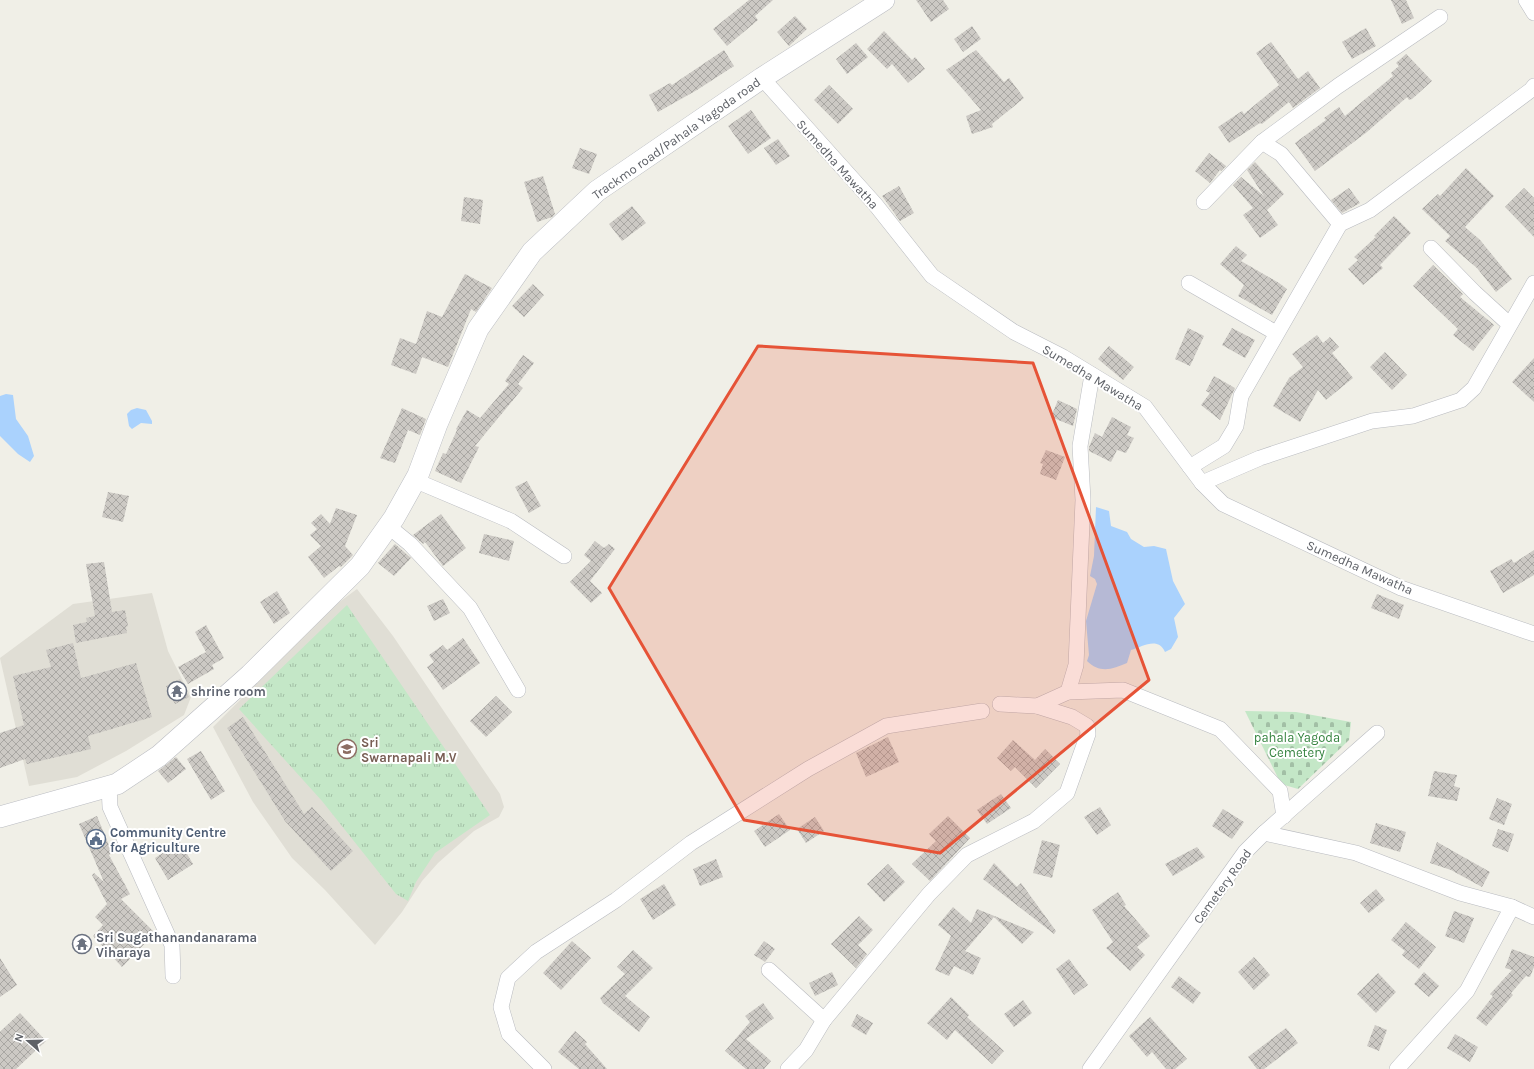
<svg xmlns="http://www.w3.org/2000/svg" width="1534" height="1069" font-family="Karla,sans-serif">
	<defs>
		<pattern id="cemetery-stones" width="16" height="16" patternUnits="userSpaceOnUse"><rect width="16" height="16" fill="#c4e7c7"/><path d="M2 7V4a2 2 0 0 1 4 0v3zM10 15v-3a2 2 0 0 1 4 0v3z" fill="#a2bfa5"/></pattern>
		<pattern id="park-tufts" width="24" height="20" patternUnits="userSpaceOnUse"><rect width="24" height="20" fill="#c4e7c7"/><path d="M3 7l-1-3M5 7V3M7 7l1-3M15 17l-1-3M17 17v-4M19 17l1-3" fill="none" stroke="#a2bfa5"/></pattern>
		<pattern id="building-cross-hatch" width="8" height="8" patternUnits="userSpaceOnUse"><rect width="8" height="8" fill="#ccc9c4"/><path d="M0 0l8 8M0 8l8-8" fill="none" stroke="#a9a7a3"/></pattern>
	</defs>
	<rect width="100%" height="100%" fill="#f0efe7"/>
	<!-- education -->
	<g fill="#e0ded5">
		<path d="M357 589 393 636 485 772 500 794 504 807 499 817 474 831 438 863 422 881 402 912 375 945 325 890 292 858 253 802 213 727 334 606Z"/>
		<path d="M152 593 168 651 191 697 184 715 126 751 77 777 29 786 0 658 73 604Z"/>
	</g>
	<!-- cemetery -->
	<path fill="url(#cemetery-stones)" d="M1245 711 1296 712 1351 722 1349 740 1298 789 1281 784Z"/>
	<!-- park -->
	<path fill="url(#park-tufts)" d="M347 605 490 815 435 853 416 882 408 901 396 894 322 801 239 709Z"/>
	<!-- water -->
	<g fill="#aad2fd">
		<path d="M6 394 13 395 16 419 28 436 34 456 30 462 18 454 0 436V396Z"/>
		<path d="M137 408 146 410 152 421V424L141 423 132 429 129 426 127 414 131 410Z"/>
		<path d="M1096 507 1109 511 1111 526 1127 532 1131 539 1144 547 1154 546 1166 549 1173 581 1185 604 1174 618 1178 637 1171 649 1165 652C1158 636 1142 647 1131 650L1127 663C1113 669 1100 674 1087 661L1089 655 1086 621 1097 584 1095 579 1090 576 1094 556Z"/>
	</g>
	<!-- building -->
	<g fill="url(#building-cross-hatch)">
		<path d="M749 0H773L755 16 758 20 727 46 713 29Z"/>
		<path d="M916 0H943L949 9 931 22Z"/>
		<path d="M1391 0H1406L1414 18 1402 24Z"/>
		<path d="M795 16 807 29 789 46 777 32Z"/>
		<path d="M972 26 981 39 963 52 954 39Z"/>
		<path d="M1366 28 1376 46 1352 59 1342 42Z"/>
		<path d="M884 31 912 60 915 57 925 69 908 83 892 64 887 69 867 49Z"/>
		<path d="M1271 42 1298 79 1308 71 1320 88 1293 108 1289 102 1262 124 1260 123 1229 143 1218 127 1242 111 1244 114 1279 85 1256 53Z"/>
		<path d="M856 43 868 57 847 74 836 59Z"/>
		<path d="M724 50 734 66 697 90 658 112 649 95 670 83 672 85Z"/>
		<path d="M976 50 1004 82 1009 78 1024 98 992 124 993 127 972 134 966 116 981 110 946 70Z"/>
		<path d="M1406 54 1432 81 1412 99 1409 100 1407 97 1367 132 1315 171 1295 143 1326 120 1324 118 1339 107 1345 116 1393 76 1391 73 1399 66 1396 63Z"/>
		<path d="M829 85 853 109 838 124 814 100Z"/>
		<path d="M751 110 771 138 748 154 728 126Z"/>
		<path d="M778 139 790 156 776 165 764 148Z"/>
		<path d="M580 148 597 154 589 174 572 168Z"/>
		<path d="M1209 153 1226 166 1221 171 1220 170 1210 183 1195 171Z"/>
		<path d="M1255 162 1284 194 1267 210 1278 225 1260 238 1243 215 1253 208 1233 185 1241 177 1264 196 1247 170Z"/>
		<path d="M1466 168 1494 196 1465 227 1480 240 1512 279 1496 292 1477 268 1445 241 1450 236 1422 209 1438 194 1440 196Z"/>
		<path d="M543 176 555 214 552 217 537 222 524 182Z"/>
		<path d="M899 186 914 213 900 221 882 196Z"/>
		<path d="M1349 188 1360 203 1342 213 1331 200Z"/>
		<path d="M1524 188 1534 198V237L1505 207Z"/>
		<path d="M464 197 483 200 480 224 461 221Z"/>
		<path d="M632 206 646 223 622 241 609 224Z"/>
		<path d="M1394 216 1411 233 1380 265 1383 268 1363 285 1348 269 1358 260 1354 257 1376 237 1374 236Z"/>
		<path d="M1236 246 1247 255 1241 261 1279 283 1287 289 1272 315 1238 296 1244 285 1220 264Z"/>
		<path d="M1433 265 1463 294 1460 297 1494 325 1473 351 1453 335 1458 329 1413 286Z"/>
		<path d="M465 274 492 288 476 312 471 309 448 367 422 357 416 374 391 365 400 338 416 344 427 311 442 317Z"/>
		<path d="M533 284 544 295 524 317 512 306Z"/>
		<path d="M1188 328 1204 336 1190 366 1175 359Z"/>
		<path d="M1232 328 1255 340 1245 358 1222 345Z"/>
		<path d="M1317 335 1323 343 1330 337 1339 347 1332 353 1353 378 1326 400 1318 390 1300 422 1273 406 1289 378 1303 367 1292 354Z"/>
		<path d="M1109 346 1134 367 1123 380 1098 359Z"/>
		<path d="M1385 352 1407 375 1392 390 1370 367Z"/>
		<path d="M523 355 534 363 518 384 523 388 475 446 479 447 461 483 435 471 443 453 446 454 457 430 456 429 467 410 480 418 509 384 505 381Z"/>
		<path d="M1534 358V402L1512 382Z"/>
		<path d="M1214 376 1235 388 1220 420 1201 405 1210 393 1206 391Z"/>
		<path d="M1058 400 1077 409 1073 426 1051 417Z"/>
		<path d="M402 408 426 419 420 435 408 430 395 463 380 458Z"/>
		<path d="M1112 417 1131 427 1127 435 1134 438 1126 453 1117 450 1111 462 1089 451V447L1095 433 1102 437Z"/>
		<path d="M1046 450 1065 457 1056 480 1040 474 1043 464 1040 463Z"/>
		<path d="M527 481 541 506 529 513 515 487Z"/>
		<path d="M108 492 129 496 123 522 102 517Z"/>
		<path d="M336 508 357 515 345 546 353 555 341 567 339 566 324 578 308 557 321 546 310 535 317 529 311 523 321 514 330 524Z"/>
		<path d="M441 514 466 548 443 566 425 542 423 544 413 535Z"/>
		<path d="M484 534 514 541 509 561 479 553Z"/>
		<path d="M595 541 604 548 609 544 615 549 590 581 602 593 591 603 570 582 591 561 584 555Z"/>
		<path d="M395 544 411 558 394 576 378 563Z"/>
		<path d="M1534 550V575L1503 593 1490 571 1511 559 1514 563Z"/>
		<path d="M104 562 112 612 125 610 128 626 126 627 127 633 76 643 73 625 87 622 86 618 95 616 86 564Z"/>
		<path d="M277 591 290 613 274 624 260 602Z"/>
		<path d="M1377 594 1404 605 1399 619 1371 608Z"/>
		<path d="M443 599 450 613 434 621 427 606Z"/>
		<path d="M206 625 224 658 212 665 214 669 188 684 178 667 206 652 195 632Z"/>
		<path d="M463 638 480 663 443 690 427 667 434 662 429 655 443 645 447 650Z"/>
		<path d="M73 643 81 678 136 663 152 717 88 736 91 749 27 764 25 759 0 768V733L24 725 13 676 51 667 46 650Z"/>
		<path d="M180 679 189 697 175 704 166 686Z"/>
		<path d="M496 696 512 712 486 737 470 721Z"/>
		<path d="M243 717 304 814 312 807 353 851 331 871 285 821 227 728Z"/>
		<path d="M888 737 899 762 866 777 856 753Z"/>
		<path d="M1013 740 1035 760 1045 749 1060 764 1036 788 1015 767 1011 771 997 758Z"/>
		<path d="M201 751 225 791 211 800 187 759Z"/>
		<path d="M176 757 186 769 168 783 158 771Z"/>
		<path d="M1434 771 1457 775 1454 786 1460 788 1457 801 1428 796Z"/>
		<path d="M1001 794 1011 808 987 824 977 810Z"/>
		<path d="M1497 798 1512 804 1504 825 1489 819Z"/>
		<path d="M1100 807 1111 825 1097 835 1084 817Z"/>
		<path d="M1223 809 1244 822 1232 839 1212 826Z"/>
		<path d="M779 814 790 830 765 847 754 831Z"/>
		<path d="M97 816 112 853 109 855 130 894 121 899 155 933 122 967 93 936 103 925 95 917 107 904 92 875 94 873 104 882 79 824Z"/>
		<path d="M948 816 970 838 930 881 912 864 936 841 929 834Z"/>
		<path d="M815 817 824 831 806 843 797 829Z"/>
		<path d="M1376 823 1406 832 1400 852 1370 843Z"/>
		<path d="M1498 829 1514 834 1508 852 1492 846Z"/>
		<path d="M1042 840 1060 845 1052 878 1033 873Z"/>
		<path d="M180 842 193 864 168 880 155 858Z"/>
		<path d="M1437 842 1490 872 1482 887 1451 870 1430 863Z"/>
		<path d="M1197 847 1205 857 1173 876 1165 864Z"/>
		<path d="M716 859 723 877 700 886 693 869Z"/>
		<path d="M994 863 1017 887 1021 883 1056 931 1054 934 983 879Z"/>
		<path d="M888 864 905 882 884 902 867 884Z"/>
		<path d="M664 884 676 905 653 920 640 899Z"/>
		<path d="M1376 889 1385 900 1369 913 1360 903Z"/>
		<path d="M1118 892 1126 905 1124 906 1150 936 1137 947 1145 955 1130 971 1106 948 1113 942 1092 910Z"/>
		<path d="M953 907 971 923 977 909 1034 932 1022 944 994 917 965 951 981 958 973 975 954 966 949 976 935 970 951 936 938 925Z"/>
		<path d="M1454 911 1474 918 1464 943 1445 936Z"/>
		<path d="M859 916 873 930 858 945 867 954 856 968 831 944Z"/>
		<path d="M1406 922 1436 947 1419 969 1402 955 1405 951 1391 940Z"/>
		<path d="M572 941 591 958 561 990 543 973Z"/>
		<path d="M764 941 775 949 765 962 754 955Z"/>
		<path d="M1512 949 1534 957V967L1530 977 1526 976 1511 993 1513 995 1486 1026 1476 1018 1493 996 1490 994 1512 970 1505 968Z"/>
		<path d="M633 950 653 968 625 996 650 1017 639 1032 603 1003 600 998 625 974 617 967Z"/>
		<path d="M1254 957 1270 975 1254 990 1238 972Z"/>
		<path d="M0 958 17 985 0 997Z"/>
		<path d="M1069 959 1088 985 1074 995 1056 969Z"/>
		<path d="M832 972 838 985 815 996 809 983Z"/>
		<path d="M1424 972 1439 986 1429 997 1414 984Z"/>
		<path d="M1378 973 1396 992 1376 1013 1357 994Z"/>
		<path d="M1179 976 1201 993 1193 1004 1171 987Z"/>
		<path d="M951 997 969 1015 967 1017 1004 1051 992 1064 955 1030 947 1040 927 1023Z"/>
		<path d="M1023 1000 1032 1013 1014 1027 1004 1014Z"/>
		<path d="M763 1003 774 1018 746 1039 771 1061 764 1069H746L725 1051 750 1022 745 1016Z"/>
		<path d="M20 1013 46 1041 16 1069H0V1032Z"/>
		<path d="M857 1014 873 1023 866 1035 851 1026Z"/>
		<path d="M1150 1017 1187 1059 1175 1069H1166L1152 1052 1147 1057 1129 1036Z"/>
		<path d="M1375 1025 1387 1030 1379 1051 1367 1046Z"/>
		<path d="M1286 1028 1298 1043 1264 1069H1257L1248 1057Z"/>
		<path d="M575 1031 587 1042 585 1044 607 1069H579L558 1052Z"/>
		<path d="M1455 1034 1478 1047 1470 1062 1447 1048Z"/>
	</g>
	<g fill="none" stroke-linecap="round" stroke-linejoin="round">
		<!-- street casing -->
		<g stroke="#b9bbc0" stroke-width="16">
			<g id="street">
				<path d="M1526 0 1534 13"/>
				<path d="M762 78 875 204 932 276 1014 332 1063 357 1145 407 1202 483 1223 504 1401 588 1534 634"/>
				<path d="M1262 142 1281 154 1340 224"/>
				<path d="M1204 202 1262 142 1338 86 1440 17"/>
				<path d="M1431 248 1475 293 1509 324"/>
				<path d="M1189 283 1276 333"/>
				<path d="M1190 467 1224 446 1236 426 1241 396 1340 224 1370 210 1531 90 1534 86"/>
				<path d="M414 480 511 521 564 556"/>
				<path d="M1202 483 1260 458 1372 421 1413 416 1461 400 1474 388 1534 283"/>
				<path d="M388 526 410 544 470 608 518 690"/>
				<path d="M1068 692 1076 665 1083 500 1080 446 1092 375"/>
				<path d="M1000 704 1037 706 1068 692 1123 690 1220 729 1280 791 1284 816"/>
				<path d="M109 786 110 807 172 945 173 976"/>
				<path d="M1264 833 1377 733"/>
				<path d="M769 970 824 1020"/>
				<path d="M544 1069 509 1034 501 1007 508 978 536 952 616 900 691 843 808 769 886 726 982 711"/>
				<path d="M788 1069 806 1050 824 1020 929 894 967 855 1034 821 1067 793 1088 734 1087 726 1072 717 1037 706"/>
				<path d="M1090 1069 1245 852 1264 833 1356 853 1460 893 1512 907"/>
				<path d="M1397 1069 1467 991 1512 907 1534 917"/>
			</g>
		</g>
		<!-- secondary casing -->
		<g stroke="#babcc2" stroke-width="22">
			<path id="secondary" d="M0 817 117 784 159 756 250 675 360 566 394 518 418 475 437 424 478 329 532 252 597 191 762 78 884 0"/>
		</g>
		<!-- street -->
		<use href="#street" stroke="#fff" stroke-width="15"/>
		<!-- secondary -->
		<use href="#secondary" stroke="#fff" stroke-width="21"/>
	</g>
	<!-- marked area -->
	<path fill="#e65337" fill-opacity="0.2" stroke="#e65337" stroke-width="3" stroke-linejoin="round" d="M758 346 1033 363 1149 680 940 853 744 820 609 588Z"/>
	<!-- icons -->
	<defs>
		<g id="temple-ring" transform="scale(1)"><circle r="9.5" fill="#fff" stroke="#6b7280" stroke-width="1.5"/><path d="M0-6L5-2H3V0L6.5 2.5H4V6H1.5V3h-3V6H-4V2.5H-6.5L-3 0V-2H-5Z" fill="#6b7280"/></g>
		<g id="school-ring" transform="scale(1)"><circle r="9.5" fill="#fff" stroke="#8d6e63" stroke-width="1.5"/><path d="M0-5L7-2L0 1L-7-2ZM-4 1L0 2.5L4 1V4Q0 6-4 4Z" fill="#8d6e63"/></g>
		<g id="civic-ring" transform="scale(1)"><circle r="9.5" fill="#fff" stroke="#5c6f8a" stroke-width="1.5"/><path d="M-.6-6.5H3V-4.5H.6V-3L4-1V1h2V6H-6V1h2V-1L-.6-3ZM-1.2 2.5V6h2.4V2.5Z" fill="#5c6f8a"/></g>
	</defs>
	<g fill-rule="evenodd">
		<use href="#temple-ring" x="177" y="691"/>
		<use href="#school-ring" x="347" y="749"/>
		<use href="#civic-ring" x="96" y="839"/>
		<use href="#temple-ring" x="82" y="944"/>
	</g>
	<g text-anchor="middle" stroke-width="4" stroke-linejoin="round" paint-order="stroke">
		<!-- street labels -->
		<g font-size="13" fill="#5e6167" stroke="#fff">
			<text transform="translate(676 138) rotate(-35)" y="5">Trackmo road/Pahala Yagoda road</text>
			<text transform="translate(838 164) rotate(48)" y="5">Sumedha Mawatha</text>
			<text transform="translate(1093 377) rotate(31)" y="5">Sumedha Mawatha</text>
			<text transform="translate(1360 567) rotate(24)" y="5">Sumedha Mawatha</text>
			<text transform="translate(1222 886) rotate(-54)" y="5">Cemetery Road</text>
		</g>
		<!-- worship labels -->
		<g font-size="13" font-weight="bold" fill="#5b616d" stroke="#fff" text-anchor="start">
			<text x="191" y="696">shrine room</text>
			<text x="96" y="942">Sri Sugathanandanarama<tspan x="96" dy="15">Viharaya</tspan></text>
		</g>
		<!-- park labels -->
		<g font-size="13" fill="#378441" stroke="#fff">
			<text x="1297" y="742">pahala Yagoda<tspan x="1297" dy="15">Cemetery</tspan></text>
		</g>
		<!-- education labels -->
		<g font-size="13" font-weight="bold" fill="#785e54" stroke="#fff" text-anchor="start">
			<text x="361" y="747">Sri<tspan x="361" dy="15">Swarnapali M.V</tspan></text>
		</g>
		<!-- service labels -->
		<g font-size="13" font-weight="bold" fill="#4e5e75" stroke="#fff" text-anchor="start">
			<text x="110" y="837">Community Centre<tspan x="110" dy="15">for Agriculture</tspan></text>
		</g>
	</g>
	<!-- north arrow -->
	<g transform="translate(28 1041) rotate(290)" stroke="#ffffff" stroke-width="3" paint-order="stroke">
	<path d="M0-3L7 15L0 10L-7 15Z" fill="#5e6167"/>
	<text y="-6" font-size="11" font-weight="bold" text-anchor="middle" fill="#5e6167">N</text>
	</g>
</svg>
